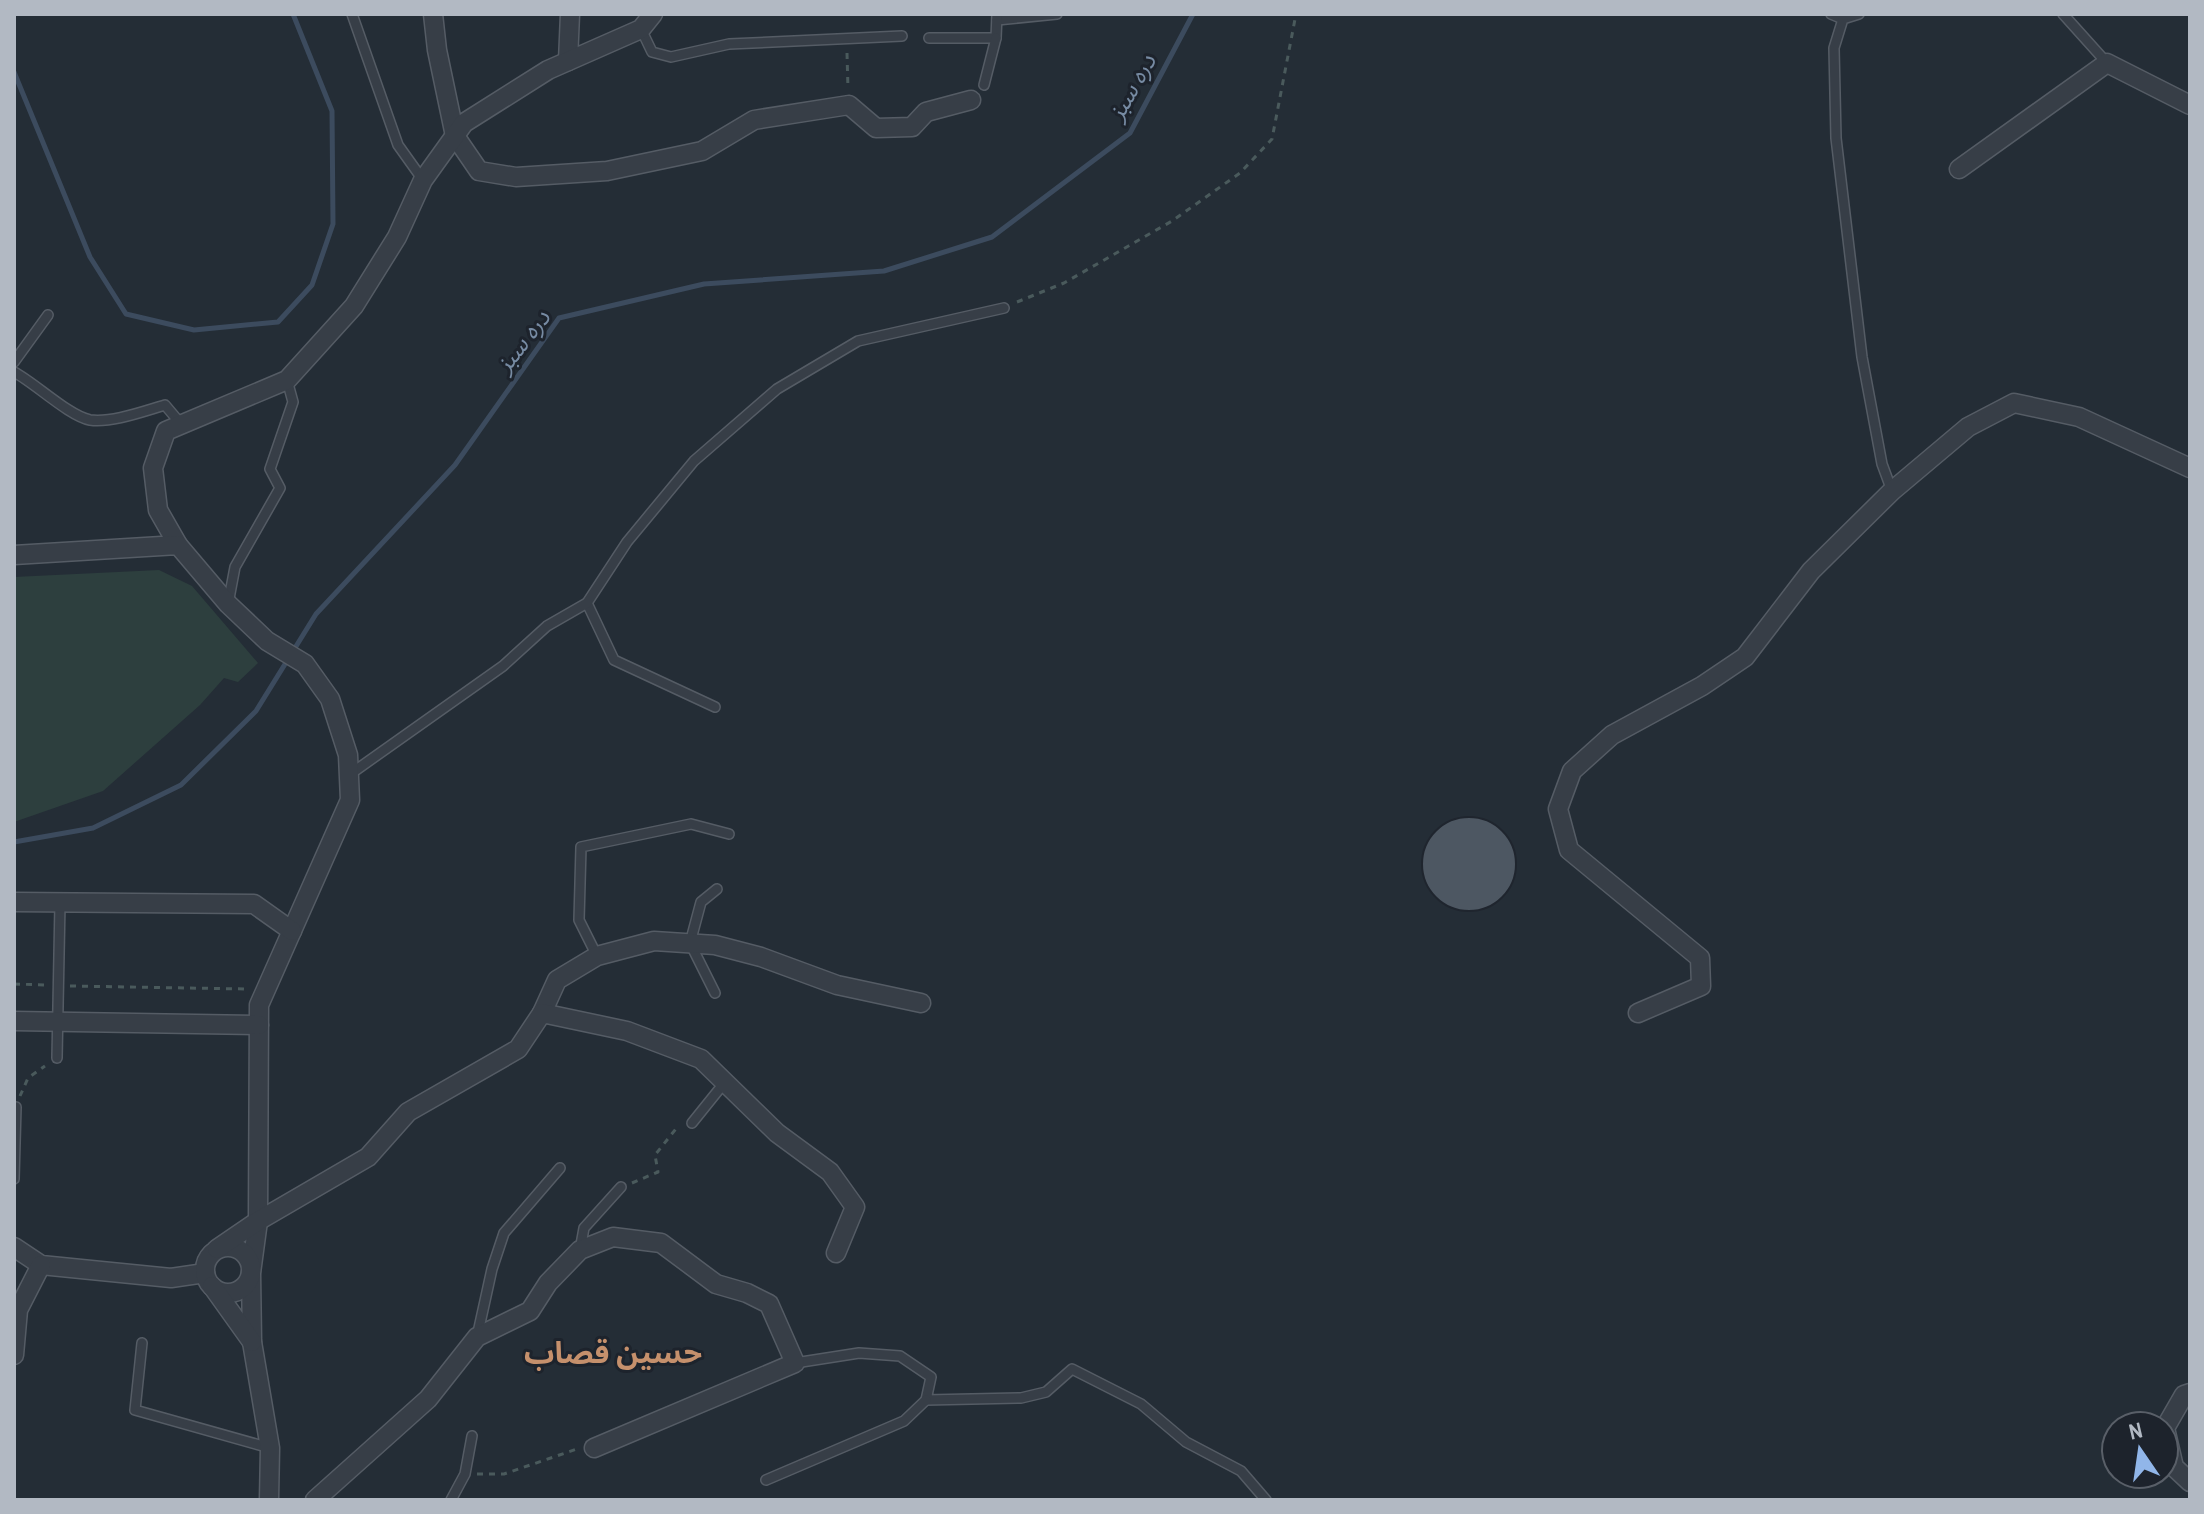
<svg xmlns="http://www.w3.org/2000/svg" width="2204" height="1514" font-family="'Archivo Narrow','Noto Sans Arabic',sans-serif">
	<rect width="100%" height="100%" fill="#242d36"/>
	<!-- green -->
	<path fill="#2d3f3e" d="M159 570 192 586 258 663 238 682 224 678 200 705 103 791 14 822V577Z"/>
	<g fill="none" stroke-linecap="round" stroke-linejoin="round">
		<!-- stream -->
		<g stroke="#3c4b5e" stroke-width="5">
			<path d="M14 72 90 257 126 314 194 330 278 322 312 285 333 224 332 111 293 14"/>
			<path d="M14 842 93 828 181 785 256 711 316 614 455 465 559 318 704 284 884 271 992 237 1130 133 1193 14"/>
		</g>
	</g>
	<!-- building -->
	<circle fill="#4d5762" stroke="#1f252e" stroke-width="2" cx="1469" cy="864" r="47"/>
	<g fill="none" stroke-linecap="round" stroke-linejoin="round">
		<!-- service casing -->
		<g stroke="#555c65" stroke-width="12">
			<g id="service">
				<path d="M352 14 398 145 423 180"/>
				<path d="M1831 14 1843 19"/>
				<path d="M1859 14 1843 19 1834 48 1836 138 1862 357 1882 464 1892 491"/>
				<path d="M2063 14 2107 63"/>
				<path d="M997 20 1057 14"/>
				<path d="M641 29 652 52 671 57 729 44 902 36"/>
				<path d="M929 38H996L997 14"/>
				<path d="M984 85 996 38"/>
				<path d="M14 362 48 315"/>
				<path d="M14 372C35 383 69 416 90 420 112 423 144 411 165 405L181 424"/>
				<path d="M587 603 614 660 715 707"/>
				<path d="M228 604 235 567 280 488 270 469 293 402 287 380"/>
				<path d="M349 775 503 666 547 626 587 603 627 542 694 461 777 389 858 341 1004 308"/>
				<path d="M597 956 579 920 581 847 691 824 729 834"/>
				<path d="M715 993 690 943 701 902 717 889"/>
				<path d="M57 1058 60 903"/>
				<path d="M14 1107H16L14 1179"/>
				<path d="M692 1123 725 1082"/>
				<path d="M580 1250 584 1228 621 1187"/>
				<path d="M477 1337 492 1269 504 1233 560 1168"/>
				<path d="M142 1343 135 1410 270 1448"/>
				<path d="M795 1363 859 1353 900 1356 931 1377 926 1400 1021 1398 1046 1392 1072 1369 1141 1404 1186 1442 1241 1471 1266 1500"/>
				<path d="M766 1480 904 1421 926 1400"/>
				<path d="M451 1500 465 1474 472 1436"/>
			</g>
		</g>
		<!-- minor casing -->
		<g stroke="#555c65" stroke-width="21">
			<g id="minor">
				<path d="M433 14 437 50 455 136 479 171 516 177 607 171 702 151 754 120 849 105 876 128 912 127 926 112 971 100"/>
				<path d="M568 61 570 14"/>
				<path d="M1959 169 2107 63 2190 105"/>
				<path d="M178 545 158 510 153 468 166 431 287 380 354 306 397 237 423 180 464 123 548 70 641 29 653 14"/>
				<path d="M14 555 178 545 228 604 267 641 305 664 330 699 348 755 350 800 259 1005 258 1221 251 1273 252 1342 270 1448 269 1500"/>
				<path d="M14 902 254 904 292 931"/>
				<path d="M542 1013 557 980 597 956 654 941 715 945 761 957 837 985 921 1003"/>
				<path d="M1638 1013 1701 986 1700 958 1569 850 1558 809 1572 771 1612 735 1702 686 1745 657 1811 571 1892 491 1968 427 2014 403 2079 417 2190 468"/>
				<path d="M14 1021 259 1025"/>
				<path d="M14 1247 41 1265 171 1278 205 1273"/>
				<circle cx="228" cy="1270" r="23"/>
				<path d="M217 1249 258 1221 368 1157 408 1112 518 1049 542 1013 627 1031 701 1059 777 1133 830 1172 855 1207 836 1253"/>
				<path d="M212 1286 252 1342"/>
				<path d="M14 1355 18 1310 41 1265"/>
				<path d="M2190 1393 2184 1395 2165 1428 2174 1467 2190 1482"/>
				<path d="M315 1500 428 1399 477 1337 530 1311 548 1283 580 1250 613 1237 661 1243 716 1284 747 1293 769 1304 795 1363 594 1448"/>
			</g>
		</g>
		<!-- path -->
		<g stroke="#4a5a5c" stroke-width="3" stroke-dasharray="6 6" stroke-linecap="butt">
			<path d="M847 53 848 89"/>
			<path d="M1017 302 1064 283 1172 221 1240 173 1272 139 1296 14"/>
			<path d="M14 984 46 985"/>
			<path d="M70 986 246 989"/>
			<path d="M20 1096 28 1078 45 1066"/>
			<path d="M632 1183 658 1172 655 1155 679 1125"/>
			<path d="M477 1474H504L577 1449"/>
		</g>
		<!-- service -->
		<use href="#service" stroke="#373e47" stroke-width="9"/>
		<!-- minor -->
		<use href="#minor" stroke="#373e47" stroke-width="18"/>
	</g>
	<g text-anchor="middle" stroke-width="6" stroke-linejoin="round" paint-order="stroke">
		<!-- water labels -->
		<g font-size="24" font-style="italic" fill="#778ba3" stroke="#1d232c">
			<text transform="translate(1132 87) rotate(-60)" y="8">دره سبز</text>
			<text transform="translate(523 341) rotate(-52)" y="8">دره سبز</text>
		</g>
		<!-- district labels -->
		<g font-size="30" font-weight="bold" fill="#c5906c" stroke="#1d232c">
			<text x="613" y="1363">حسین قصاب</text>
		</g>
	</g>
	<!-- border -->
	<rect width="2204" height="1514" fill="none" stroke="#b2b9c3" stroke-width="32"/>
	<!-- north arrow -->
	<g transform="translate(2140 1450) rotate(347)"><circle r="38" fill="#1d232c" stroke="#595f68" stroke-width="2"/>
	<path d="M0-6L14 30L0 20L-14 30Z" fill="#91b6e9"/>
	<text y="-12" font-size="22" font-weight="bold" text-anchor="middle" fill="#b2b9c3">N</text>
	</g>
</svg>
